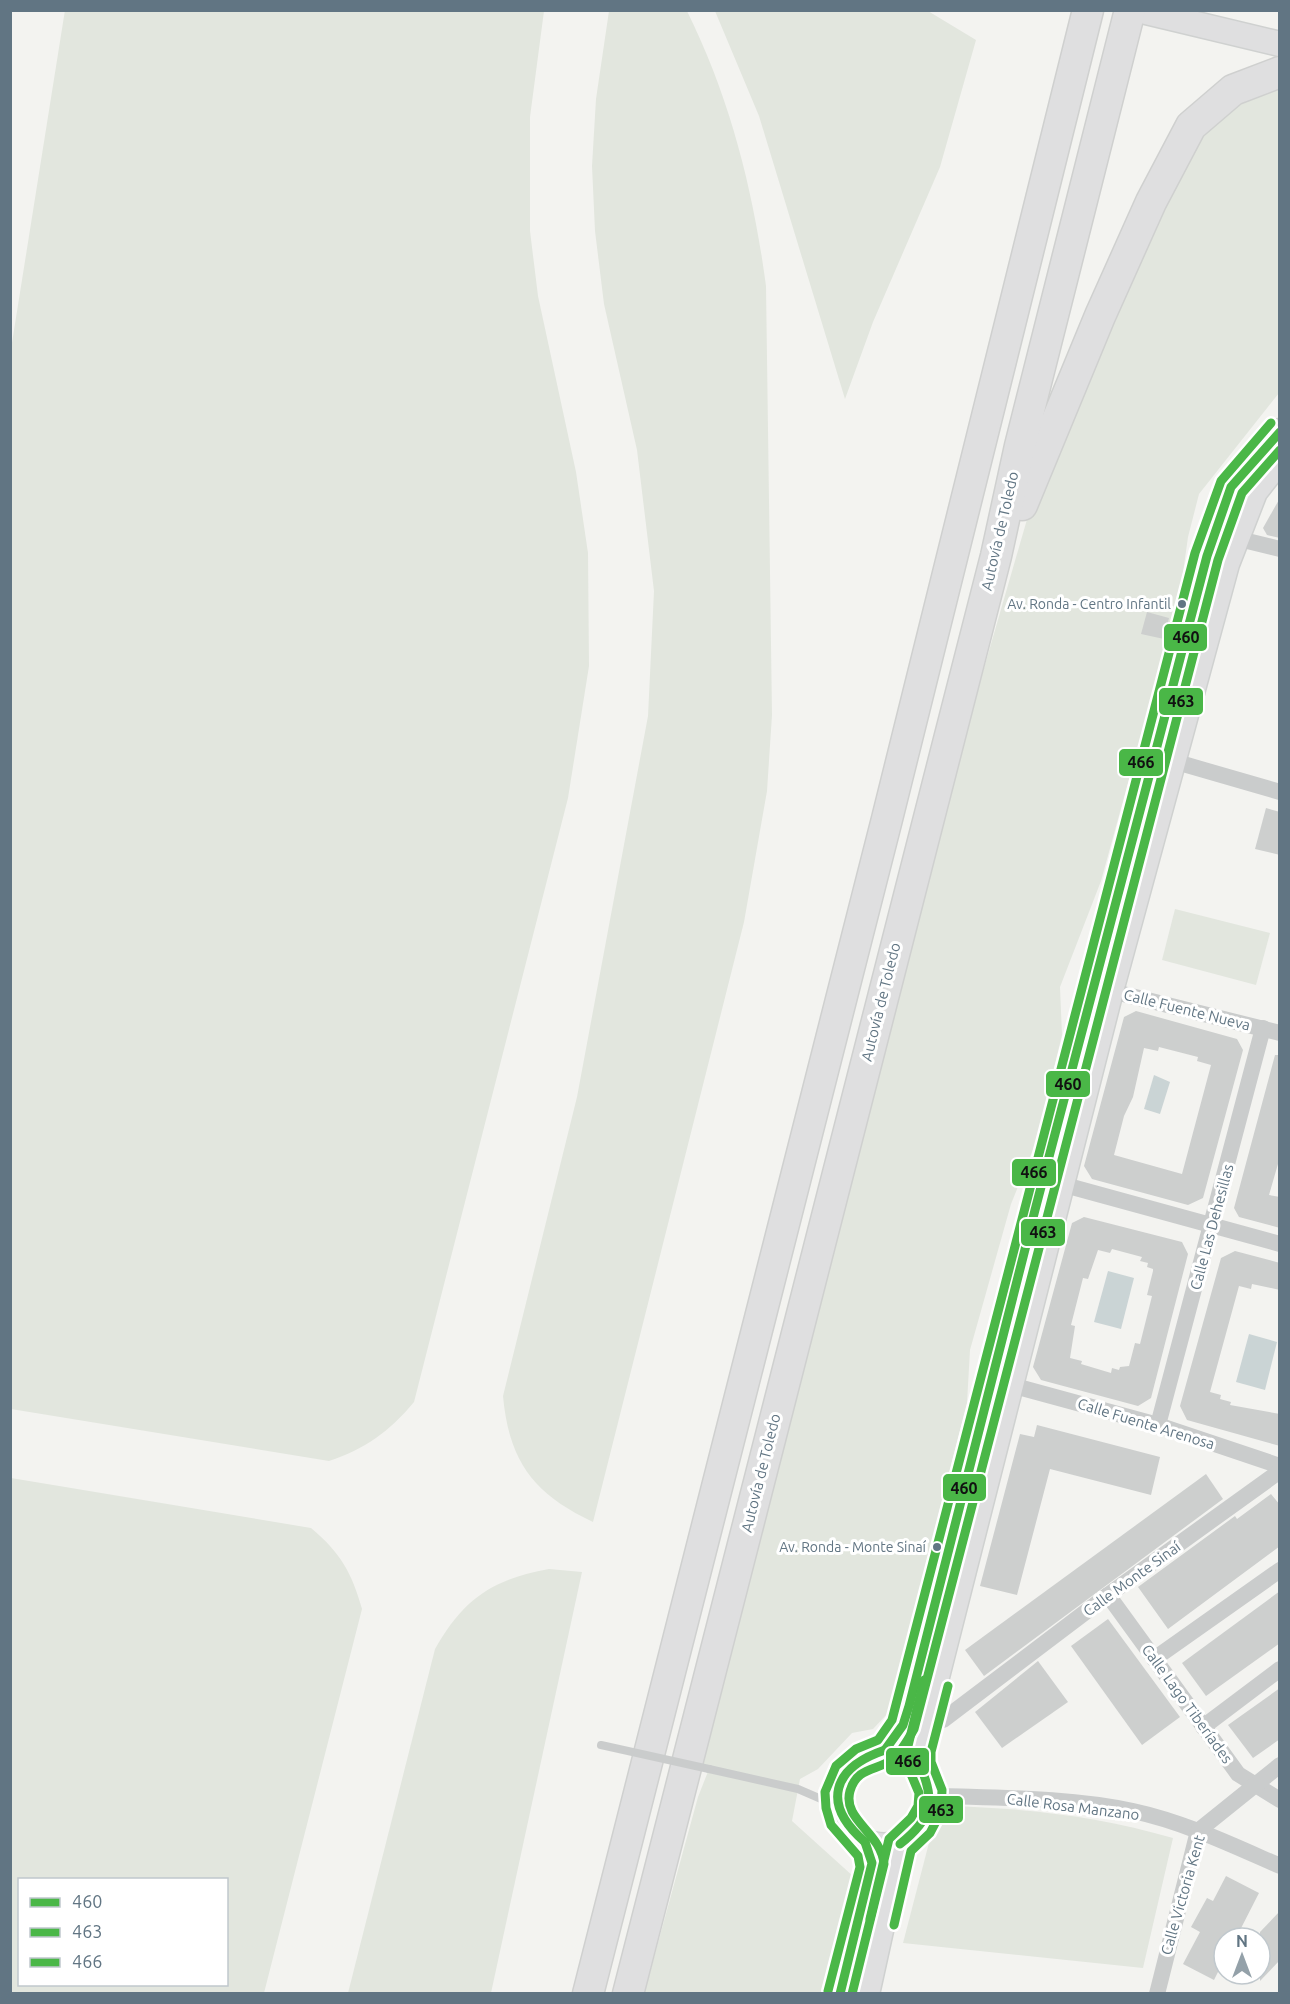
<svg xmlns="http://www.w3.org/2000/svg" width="1290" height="2004" font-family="Ubuntu,sans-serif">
	<rect width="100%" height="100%" fill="#f3f3f0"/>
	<!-- green -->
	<g fill="#e2e6de" fill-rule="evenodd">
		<path d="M65 10 544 11 530 117V231L538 296 576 472 588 553 589 666 568 798 414 1402C389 1432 365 1449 329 1461L11 1409V349Z"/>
		<path d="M609 11H687C730 98 753 189 766 286L772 715 767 791 744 922 593 1522C534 1494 509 1462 503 1396L577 1097 648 716 654 591 637 450 604 304 595 231 592 166 596 99Z"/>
		<path d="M715 11H928L976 40 940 167 873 322 845 399 759 116Z"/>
		<path d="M1279 72V393L1199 494 1188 537 1180 594 1101 881 1060 987 1062 1035 1036 1142 1011 1204 970 1350 967 1403 888 1713 873 1729 852 1733 818 1769 800 1779 792 1821 854 1877 823 1993 644 1994 698 1797 709 1769 687 1764 978 689 1054 426 1191 126Z"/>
		<path d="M1175 909 1270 933 1256 985 1162 960Z"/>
		<path d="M11 1478 311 1528C340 1552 352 1573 362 1609L264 1993H11ZM20 1880H226V1984H20Z"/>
		<path d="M549 1569 582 1572 491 1993H348L435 1649C463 1599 493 1579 549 1569Z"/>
		<path d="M947 1806C1025 1808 1098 1816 1173 1838L1143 1968 903 1943 931 1835Z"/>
	</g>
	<!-- water -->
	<g fill="#cad4d5">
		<path d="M1154 1075 1170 1082 1160 1114 1144 1109Z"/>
		<path d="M1108 1271 1134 1278 1121 1329 1094 1322Z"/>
		<path d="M1249 1334 1277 1342 1265 1390 1236 1382Z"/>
	</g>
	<!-- building -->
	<g fill="#cdcfce" fill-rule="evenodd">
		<path d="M1280 498V538L1267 535 1263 528Z"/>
		<path d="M1147 612 1169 618 1164 639 1141 634Z"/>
		<path d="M1266 808 1280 812V855L1255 849Z"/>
		<path d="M1136 1011 1237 1039 1243 1050 1203 1198 1188 1205 1092 1179 1084 1166 1124 1017ZM1159 1047 1198 1057 1197 1061 1211 1065 1182 1174 1114 1155 1124 1116 1133 1097 1144 1048 1158 1051Z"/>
		<path d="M1275 1055H1280V1157L1269 1195 1280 1197V1228L1239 1217 1234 1208Z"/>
		<path d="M1084 1217 1182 1242 1188 1254 1151 1398 1138 1406 1041 1380 1033 1367 1072 1223ZM1112 1249 1142 1257 1140 1261 1148 1263 1147 1267 1153 1269V1271L1147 1295 1152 1296 1140 1344 1135 1343 1129 1366 1120 1367 1119 1370 1112 1368 1111 1373 1081 1364 1082 1361 1070 1358 1075 1326 1071 1325 1083 1278 1088 1279 1098 1250 1110 1253Z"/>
		<path d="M1235 1251 1280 1263V1290L1252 1284 1251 1289 1239 1286 1210 1392 1221 1395 1220 1399 1231 1402 1230 1405 1280 1414V1446L1187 1420 1180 1406 1221 1258Z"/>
		<path d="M1037 1425 1160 1457 1151 1495 1050 1469 1017 1595 980 1586 1020 1434 1034 1437Z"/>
		<path d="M1206 1474 1223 1499 984 1676 965 1650Z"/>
		<path d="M1271 1494 1280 1505V1546L1168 1629 1138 1587 1235 1516 1237 1519Z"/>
		<path d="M1280 1591V1643L1206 1696 1182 1663Z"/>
		<path d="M1108 1619 1180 1717 1142 1745 1071 1646Z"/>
		<path d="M1038 1661 1068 1702 1002 1748 975 1712Z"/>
		<path d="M1280 1688V1739L1253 1758 1228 1725Z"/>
		<path d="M1226 1876 1259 1893 1236 1938H1224V1960L1214 1980 1183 1964 1200 1932 1191 1927 1207 1898 1213 1901Z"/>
		<path d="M1280 1911V1960L1260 1981V1932Z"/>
	</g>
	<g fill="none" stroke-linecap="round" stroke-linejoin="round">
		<!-- secondary casing -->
		<g stroke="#cfd1d0" stroke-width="27">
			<g id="secondary">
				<path d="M1138 10 1280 44"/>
				<path d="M885 1750 903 1725 909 1706 1035 1210 1207 556 1231 487 1280 431"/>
				<path d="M885 1750C896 1752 911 1754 919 1763 950 1797 918 1855 873 1844 864 1842 855 1837 850 1830 820 1794 845 1759 885 1750Z"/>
				<path d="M919 1763 924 1728 1111 991 1227 564 1255 492 1280 460"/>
				<path d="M840 1994 872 1863 865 1842"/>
				<path d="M867 1994 900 1844"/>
			</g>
		</g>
		<!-- highway casing -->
		<g stroke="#cfd0cf" stroke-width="33">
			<g id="highway">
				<path d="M1022 505 1100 316 1151 202 1191 126 1233 90 1280 72"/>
				<path d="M588 1994 887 819 1088 10"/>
				<path d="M628 1994 996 556 1020 446 1130 10"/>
			</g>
		</g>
		<!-- lane -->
		<path stroke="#cacccc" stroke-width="8" d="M709 1769 798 1789 835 1805"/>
		<!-- street -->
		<g stroke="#cacccc" stroke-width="16">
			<path d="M1235 538 1280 549"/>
			<path d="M1173 761 1280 792"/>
			<path d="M1103 989 1280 1033"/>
			<path d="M1061 1184 1280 1244"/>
			<path d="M1011 1385 1158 1425 1280 1466"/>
			<path d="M1158 1425 1263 1028"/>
			<path d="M1108 1595 1238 1774 1280 1800"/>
			<path d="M1154 1659 1280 1570"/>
			<path d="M1203 1727 1280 1669"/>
			<path d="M924 1728 943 1720 1108 1595 1280 1471"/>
			<path d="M931 1790 944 1796C1006 1798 1072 1798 1133 1811 1184 1822 1232 1845 1280 1866"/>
			<path d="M1157 1994 1198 1831 1280 1765"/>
		</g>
		<!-- secondary -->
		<use href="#secondary" stroke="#dfdfe0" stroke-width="24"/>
		<!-- highway -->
		<use href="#highway" stroke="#dfdfe0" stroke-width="30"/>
		<!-- lane-bridge -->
		<path stroke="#cacccc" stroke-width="8" d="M601 1745 709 1769"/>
		<!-- bus-1 casing -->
		<g stroke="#fff" stroke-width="14">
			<g id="bus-1">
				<path d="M885 1750 903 1725 909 1706 1035 1210 1207 556 1231 487 1280 432"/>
				<path d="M865 1842C821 1804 832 1768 885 1750"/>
				<path d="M900 1844C933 1818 936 1801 919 1763"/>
				<path d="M840 1994 872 1863 865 1842"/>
			</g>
		</g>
		<!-- bus-2 casing -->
		<g stroke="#fff" stroke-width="14">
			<g id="bus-2">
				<path d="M894 1925 911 1851 930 1833 941 1812 942 1790 931 1762V1752L948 1686"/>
				<path d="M852 1994 884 1864C881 1832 842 1820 850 1791 857 1766 878 1771 893 1759 901 1752 909 1738 914 1729L1218 560 1242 493 1280 450"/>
			</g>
		</g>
		<!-- bus-3 casing -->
		<g stroke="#fff" stroke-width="14">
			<g id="bus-3">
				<path d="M870 1919 889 1839 911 1818 918 1806 919 1793 908 1767 907 1750 924 1680"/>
				<path d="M828 1991 860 1867 858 1856 831 1825 826 1808 825 1792 836 1766 856 1749 878 1740 892 1720 1195 553 1221 481 1271 423"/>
			</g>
		</g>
		<!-- bus-1 -->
		<use href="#bus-1" stroke="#4ab747" stroke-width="9"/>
		<!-- bus-2 -->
		<use href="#bus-2" stroke="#4ab747" stroke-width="9"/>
		<!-- bus-3 -->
		<use href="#bus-3" stroke="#4ab747" stroke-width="9"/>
	</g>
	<!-- markers -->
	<g fill="#617583" stroke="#fff" stroke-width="2">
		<circle cx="1182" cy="604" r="5"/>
		<circle cx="937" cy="1547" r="5"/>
	</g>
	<g text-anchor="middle" stroke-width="6" stroke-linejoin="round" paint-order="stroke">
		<!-- bus labels -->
		<g font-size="14" fill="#617583" stroke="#fff" text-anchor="end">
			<text x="1171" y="609">Av. Ronda - Centro Infantil</text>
			<text x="926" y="1552">Av. Ronda - Monte Sinaí</text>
		</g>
		<!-- street labels -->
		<g font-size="15" fill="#617583" stroke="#fff">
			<text transform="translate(1000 531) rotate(-77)" y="5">Autovía de Toledo</text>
			<text transform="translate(881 1002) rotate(-76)" y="5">Autovía de Toledo</text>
			<text transform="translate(1187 1010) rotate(14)" y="5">Calle Fuente Nueva</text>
			<text transform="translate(1212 1227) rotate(-75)" y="5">Calle Las Dehesillas</text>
			<text transform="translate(1146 1424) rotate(17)" y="5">Calle Fuente Arenosa</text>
			<text transform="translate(761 1473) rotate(-76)" y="5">Autovía de Toledo</text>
			<text transform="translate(1132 1579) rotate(-36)" y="5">Calle Monte Sinaí</text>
			<text transform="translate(1187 1704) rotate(54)" y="5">Calle Lago Tiberíades</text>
			<text transform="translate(1073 1807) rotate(7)" y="5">Calle Rosa Manzano</text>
			<text transform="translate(1183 1895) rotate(-74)" y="5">Calle Victoria Kent</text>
		</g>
	</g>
	<g stroke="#fff" stroke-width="2">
		<rect x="1163" y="623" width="45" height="29" rx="6" fill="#4ab747"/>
		<rect x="1158" y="687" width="46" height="29" rx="6" fill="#4ab747"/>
		<rect x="1118" y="748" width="46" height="29" rx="6" fill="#4ab747"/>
		<rect x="1045" y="1070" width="46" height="28" rx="6" fill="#4ab747"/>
		<rect x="1011" y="1158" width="46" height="29" rx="6" fill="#4ab747"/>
		<rect x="1020" y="1218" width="46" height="29" rx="6" fill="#4ab747"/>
		<rect x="942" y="1473" width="45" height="29" rx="6" fill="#4ab747"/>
		<rect x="885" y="1747" width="45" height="29" rx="6" fill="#4ab747"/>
		<rect x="918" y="1795" width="46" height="29" rx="6" fill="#4ab747"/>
	</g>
	<g font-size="16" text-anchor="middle" font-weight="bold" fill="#111">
		<text x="1186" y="643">460</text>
		<text x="1181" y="707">463</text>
		<text x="1141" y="768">466</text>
		<text x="1068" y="1090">460</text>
		<text x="1034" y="1178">466</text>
		<text x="1043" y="1238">463</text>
		<text x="964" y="1494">460</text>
		<text x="908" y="1767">466</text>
		<text x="941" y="1816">463</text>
	</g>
	<!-- border -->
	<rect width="1290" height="2004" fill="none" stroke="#617583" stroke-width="24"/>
	<!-- legend -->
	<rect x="18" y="1878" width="210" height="108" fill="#ffffff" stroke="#c0c8cd" stroke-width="1.5"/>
	<rect x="30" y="1898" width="30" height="9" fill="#4ab747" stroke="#c0c8cd" stroke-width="1.5"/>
	<text x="72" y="1908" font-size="18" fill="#617583">460</text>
	<rect x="30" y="1928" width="30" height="9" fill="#4ab747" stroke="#c0c8cd" stroke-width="1.5"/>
	<text x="72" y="1938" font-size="18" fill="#617583">463</text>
	<rect x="30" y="1958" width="30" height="9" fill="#4ab747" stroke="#c0c8cd" stroke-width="1.5"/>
	<text x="72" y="1968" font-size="18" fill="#617583">466</text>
	<!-- north arrow -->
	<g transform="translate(1242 1956)"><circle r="28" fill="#ffffff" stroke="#c0c8cd" stroke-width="1.5"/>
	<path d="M0-4.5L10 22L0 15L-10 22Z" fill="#94a1a9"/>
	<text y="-9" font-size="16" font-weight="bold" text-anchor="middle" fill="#617583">N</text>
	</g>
</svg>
